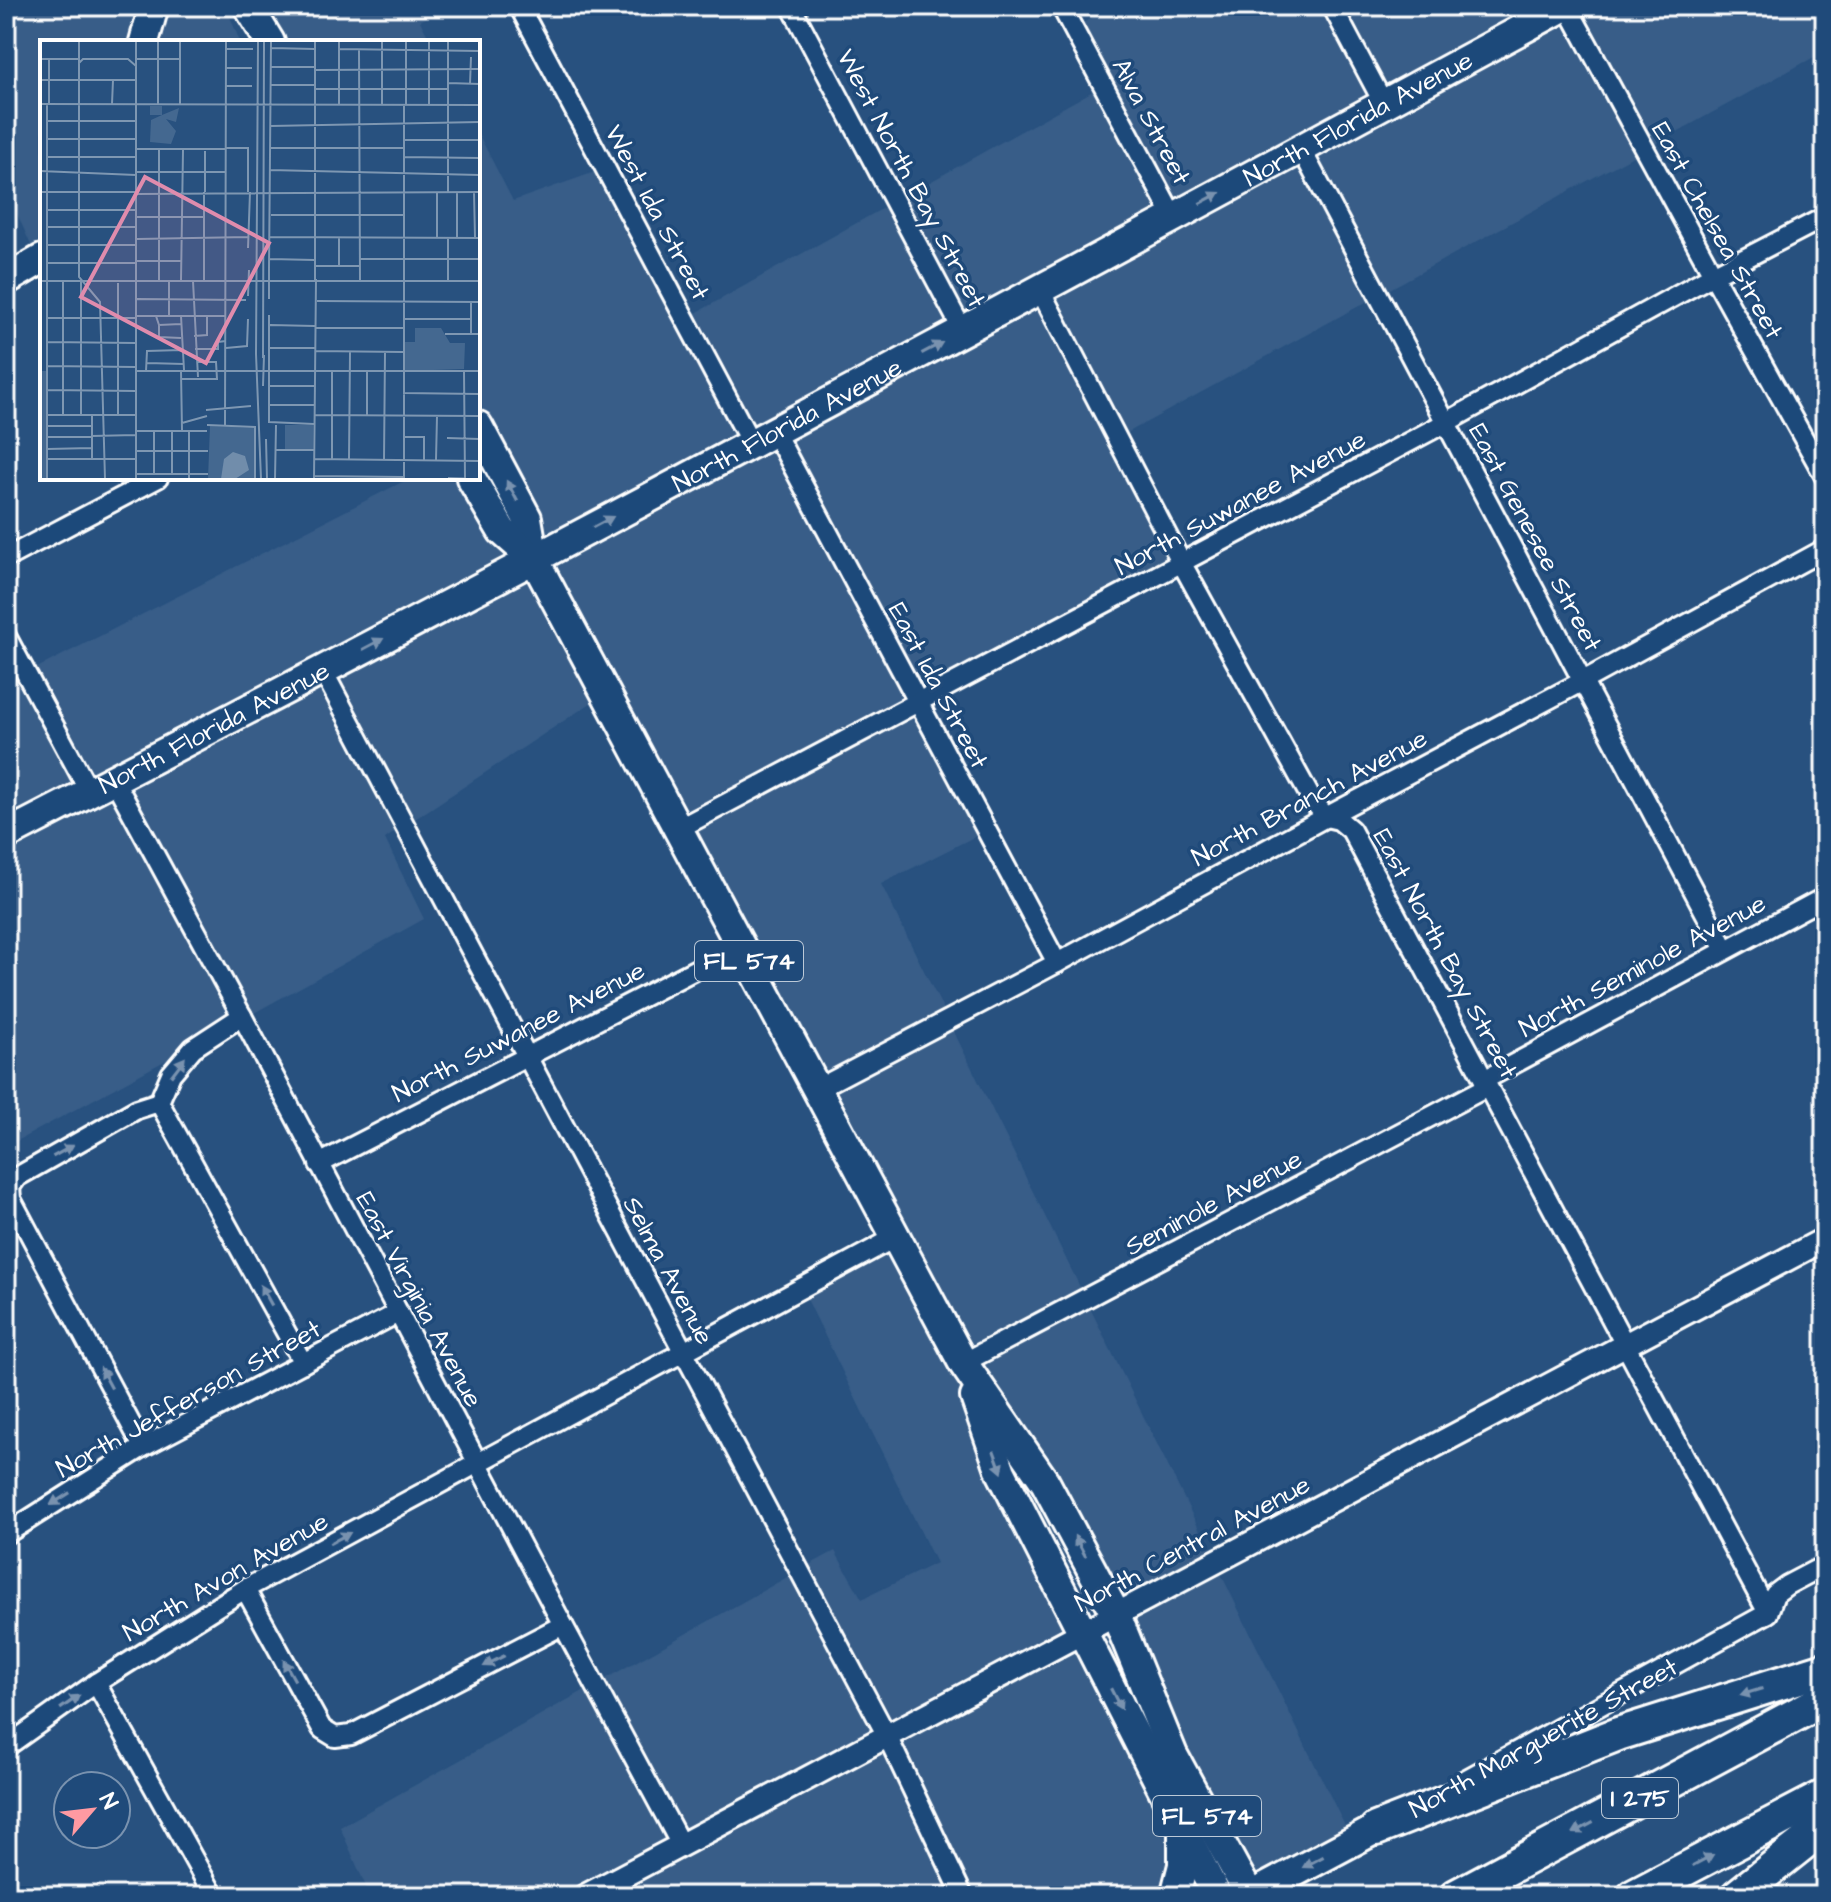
<svg xmlns="http://www.w3.org/2000/svg" width="1831" height="1902" font-family="'Architects Daughter',sans-serif">
	<rect width="100%" height="100%" fill="#28517f"/>
	<filter id="ink" filterUnits="userSpaceOnUse"><feTurbulence type="fractalNoise" baseFrequency=".0125" numOctaves="2"/><feDisplacementMap in="SourceGraphic" scale="16" xChannelSelector="R" yChannelSelector="G"/><feConvolveMatrix kernelMatrix="1 2 1 2 8 2 1 2 1" color-interpolation-filters="sRGB"/></filter>
	<g filter="url(#ink)">
		<!-- built -->
		<g fill="#375d88">
			<path d="M16 6H142L133 42H42V247L34 252 6 189V12Z"/>
			<path d="M165 6H226L240 42H155Z"/>
			<path d="M261 6H448L420 21 431 42H283Z"/>
			<path d="M1111 6H1319L1369 100 1179 203 1083 23Z"/>
			<path d="M1345 6H1544L1389 90Z"/>
			<path d="M1587 6H1825V51L1655 144 1582 9Z"/>
			<path d="M1561 20 1635 155 1388 290 1316 152Z"/>
			<path d="M1063 34 1159 214 969 317 905 196 1093 91Z"/>
			<path d="M478 133 513 201 595 172 736 440 543 543 537 513 478 402Z"/>
			<path d="M1296 163 1368 301 1127 433 1055 293Z"/>
			<path d="M885 207 948 328 757 429 696 313Z"/>
			<path d="M1035 305 1166 559 924 688 789 435Z"/>
			<path d="M769 446 904 699 686 813 549 562Z"/>
			<path d="M410 478H459L515 557 94 776 37 668Z"/>
			<path d="M529 573 597 699 415 819 338 675Z"/>
			<path d="M16 678 74 787 6 823V683Z"/>
			<path d="M317 685 395 832 385 839 424 919 254 1013 128 782Z"/>
			<path d="M913 717 976 836 881 884 944 1011 822 1074 695 831Z"/>
			<path d="M108 793 227 1013 187 1040 172 1057 6 1147V846Z"/>
			<path d="M953 1030 1081 1289 968 1348 832 1092Z"/>
			<path d="M889 1252 953 1368 991 1477 1067 1629 892 1721 809 1565 835 1551 862 1599 936 1563 806 1297Z"/>
			<path d="M1090 1308 1211 1553 1121 1601 979 1366Z"/>
			<path d="M1220 1572 1347 1830 1254 1880 1183 1750 1130 1619Z"/>
			<path d="M789 1576 872 1732 686 1831 605 1679Z"/>
			<path d="M1076 1647 1171 1832 1172 1864 1164 1896H976L901 1740Z"/>
			<path d="M585 1690 666 1841 564 1896H370L340 1827Z"/>
			<path d="M881 1750 950 1896H607Z"/>
		</g>
		<g fill="none" stroke-linecap="round" stroke-linejoin="round">
			<!-- minor casing -->
			<g stroke="#fff" stroke-width="24">
				<g id="minor">
					<path d="M519 6 751 443"/>
					<path d="M791 6 963 331"/>
					<path d="M1061 6 1174 218"/>
					<path d="M1332 6 1384 104"/>
					<path d="M1567 6 1713 275 1825 477"/>
					<path d="M1301 149 1725 950"/>
					<path d="M1040 290 1181 562 1311 798 1326 817 1339 820 1351 830 1768 1613"/>
					<path d="M774 431 1057 963"/>
					<path d="M6 558 158 478"/>
					<path d="M6 636 89 791"/>
					<path d="M323 671 887 1736 963 1896"/>
					<path d="M113 778 242 1016 563 1625 681 1845"/>
					<path d="M678 829 1445 423 1713 275 1825 217"/>
					<path d="M242 1016 193 1048 171 1074 159 1102 303 1363"/>
					<path d="M1484 1080 1825 897"/>
					<path d="M817 1089 1057 963 1326 817 1583 681 1825 549"/>
					<path d="M319 1164 741 946"/>
					<path d="M963 1363 1487 1087"/>
					<path d="M143 1447 11 1199 10 1187 17 1177 137 1109 159 1102"/>
					<path d="M6 1534 143 1447 398 1313"/>
					<path d="M245 1589 322 1729 335 1737 351 1735 563 1625"/>
					<path d="M96 1683 214 1896"/>
					<path d="M6 1747 96 1683 245 1589 896 1237"/>
					<path d="M1463 1781 1768 1613 1775 1594 1787 1585 1825 1565"/>
				</g>
			</g>
			<!-- tertiary casing -->
			<g stroke="#fff" stroke-width="28">
				<path id="tertiary" d="M585 1896 1825 1239"/>
			</g>
			<!-- primary casing -->
			<g stroke="#fff" stroke-width="34">
				<g id="primary">
					<path d="M248 6 270 42"/>
					<path d="M144 42 154 6"/>
					<path d="M6 280 42 259"/>
					<path d="M478 426 527 518 534 559 963 1363 1045 1482 1116 1615 1173 1755 1250 1896"/>
					<path d="M471 478 502 531 534 559"/>
					<path id="s1" d="M6 835C529 565 1048 286 1565 6"/>
					<path d="M975 1397 1001 1472 1217 1896"/>
					<path d="M1175 1896 1183 1865V1833"/>
					<path d="M1250 1896 1376 1829"/>
				</g>
			</g>
			<!-- motorway casing -->
			<g stroke="#fff" stroke-width="38">
				<g id="motorway">
					<path d="M1376 1829 1618 1734 1825 1669"/>
					<path d="M1456 1896 1825 1699"/>
					<path d="M1634 1896 1825 1796"/>
					<path d="M1737 1896 1825 1826"/>
				</g>
			</g>
			<!-- minor -->
			<use href="#minor" stroke="#1f4a7a" stroke-width="18"/>
			<!-- tertiary -->
			<use href="#tertiary" stroke="#1f4a7a" stroke-width="22"/>
			<!-- primary -->
			<use href="#primary" stroke="#1f4a7a" stroke-width="28"/>
			<!-- motorway -->
			<use href="#motorway" stroke="#1f4a7a" stroke-width="32"/>
		</g>
		<!-- one-way arrows -->
		<defs><path id="oneway-solid" d="M-6-.8H1V-3.2L6.5 0L1 3.2V.8H-6Z" transform="scale(2)"/></defs>
		<g fill="#7992af">
			<use href="#oneway-solid" transform="translate(1210 198) rotate(-28)"/>
			<use href="#oneway-solid" transform="translate(932 348) rotate(-28)"/>
			<use href="#oneway-solid" transform="translate(512 491) rotate(-118)"/>
			<use href="#oneway-solid" transform="translate(603 522) rotate(-28)"/>
			<use href="#oneway-solid" transform="translate(373 644) rotate(-28)"/>
			<use href="#oneway-solid" transform="translate(178 1067) rotate(-53)"/>
			<use href="#oneway-solid" transform="translate(63 1151) rotate(-29)"/>
			<use href="#oneway-solid" transform="translate(266 1295) rotate(-119)"/>
			<use href="#oneway-solid" transform="translate(106 1378) rotate(-118)"/>
			<use href="#oneway-solid" transform="translate(998 1462) rotate(70)"/>
			<use href="#oneway-solid" transform="translate(60 1499) rotate(148)"/>
			<use href="#oneway-solid" transform="translate(340 1538) rotate(-28)"/>
			<use href="#oneway-solid" transform="translate(1080 1546) rotate(-118)"/>
			<use href="#oneway-solid" transform="translate(494 1661) rotate(153)"/>
			<use href="#oneway-solid" transform="translate(289 1670) rotate(-119)"/>
			<use href="#oneway-solid" transform="translate(1751 1692) rotate(163)"/>
			<use href="#oneway-solid" transform="translate(1116 1699) rotate(63)"/>
			<use href="#oneway-solid" transform="translate(70 1702) rotate(-35)"/>
			<use href="#oneway-solid" transform="translate(1583 1828) rotate(152)"/>
			<use href="#oneway-solid" transform="translate(1703 1860) rotate(-28)"/>
			<use href="#oneway-solid" transform="translate(1313 1862) rotate(152)"/>
		</g>
	</g>
	<g text-anchor="middle" stroke-width="7" stroke-linejoin="round" paint-order="stroke">
		<!-- shield labels -->
		<g fill="#1f4a7a" stroke="#bcc9d7" stroke-width="2">
			<rect x="695" y="941" width="108" height="40" rx="6"/>
			<rect x="1602" y="1778" width="76" height="40" rx="6"/>
			<rect x="1153" y="1796" width="108" height="40" rx="6"/>
		</g>
		<g font-size="24" font-weight="bold" fill="#fff">
			<text x="749" y="969">FL 574</text>
			<text x="1640" y="1806">I 275</text>
			<text x="1207" y="1824">FL 574</text>
		</g>
		<!-- street labels -->
		<g font-size="26" fill="#fff" stroke="#1f4a7a">
			<text dy="9" stroke="none"><textPath href="#s1" startOffset="1530">North Florida Avenue</textPath></text>
			<text transform="translate(1152 121) rotate(62)" y="9">Alva Street</text>
			<text transform="translate(912 178) rotate(62)" y="9">West North Bay Street</text>
			<text transform="translate(658 212) rotate(62)" y="9">West Ida Street</text>
			<text transform="translate(1718 230) rotate(61)" y="9">East Chelsea Street</text>
			<text dy="9" stroke="none"><textPath href="#s1" startOffset="882">North Florida Avenue</textPath></text>
			<text transform="translate(1240 502) rotate(-28)" y="9">North Suwanee Avenue</text>
			<text transform="translate(1536 537) rotate(62)" y="9">East Genesee Street</text>
			<text transform="translate(939 685) rotate(62)" y="9">East Ida Street</text>
			<text dy="9" stroke="none"><textPath href="#s1" startOffset="234">North Florida Avenue</textPath></text>
			<text transform="translate(1309 797) rotate(-28)" y="9">North Branch Avenue</text>
			<text transform="translate(1446 953) rotate(62)" y="9">East North Bay Street</text>
			<text transform="translate(1642 965) rotate(-28)" y="9">North Seminole Avenue</text>
			<text transform="translate(518 1031) rotate(-27)" y="9">North Suwanee Avenue</text>
			<text transform="translate(1213 1202) rotate(-28)" y="9">Seminole Avenue</text>
			<text transform="translate(669 1270) rotate(62)" y="9">Selma Avenue</text>
			<text transform="translate(420 1299) rotate(62)" y="9">East Virginia Avenue</text>
			<text transform="translate(188 1398) rotate(-29)" y="9">North Jefferson Street</text>
			<text transform="translate(1192 1543) rotate(-28)" y="9">North Central Avenue</text>
			<text transform="translate(225 1576) rotate(-30)" y="9">North Avon Avenue</text>
			<text transform="translate(1543 1737) rotate(-29)" y="9">North Marguerite Street</text>
		</g>
	</g>
	<!-- overview -->
	<g transform="translate(40 40)">
		<rect width="440" height="440" fill="#28517f"/>
		<path d="M110 66H122V75L139 68 136 82 126 79 136 91 131 104 110 102 111 80 122 75H110ZM375 288H401L410 303H425L424 329 364 331V302H375ZM0 331H6V439H0ZM245 385H273V410H245ZM170 386 214 388 215 439H168Z" fill="#446890"/>
		<path d="M193 412 205 416 209 430 195 439H181L184 419Z" fill="#718dab"/>
		<path fill="none" stroke="#7e97b2" stroke-width="2" d="M39 1V237L60 262 65 439M140 1V64M218 1 216 314 221 439M299 1V64M389 1V64M231 8 275 9M186 9H213M299 9 440 11M319 9 320 242M0 19H38M9 19V64M97 19H140M39 23 43 19H88L96 26M230 27H275M186 28H212M275 30 440 29M0 40H97M408 43 440 44M430 44 431 17M231 45H275M186 46H212M275 49H408M0 64 440 65M7 64V439M72 64 73 40M118 64V1M342 64V1M366 64V1M7 81H96M230 86 440 82M7 99H96M364 100H440M186 108H208V152M230 108H364M96 109H186M119 109V241M7 117H96M364 117 440 118M230 130 440 135M0 131 96 135M96 132H186M0 152H96M164 152V197M165 152V111M408 152V1M417 152V197M434 152 435 198M96 154 440 152M7 170H96M231 175H364M96 177H163M7 187H96M230 197 440 198M299 197V226M397 197V152M408 198V242M97 199 208 197M7 205H97M208 208 210 152M230 219 275 220M320 219H440M97 221H141M7 223H97M276 226H320M229 229 231 1M229 229V259M0 241H440M141 241 143 110M153 241 158 337M164 241V197M275 241V1M41 242V375M78 243V375M208 256 209 230M97 259 206 260M277 261 440 262M229 275V382L274 384M96 276H186M116 276 119 285 141 284M129 276V241M141 276 144 330M7 278H96M363 279H431M119 285V297L141 298M230 285 275 286M275 288H363M405 294H440M431 294V262M154 296 167 295V276M7 302 96 303M186 308 207 306 208 279M230 308H275M155 309H178V302L186 301M275 311 363 312M223 318 224 1M107 323 144 324M7 326 96 327M96 331H424M106 331 107 311 142 310M141 331 142 391M141 339H177L176 322H157M223 346 224 315M230 346H275M7 350 96 351M363 353 440 354M229 365H275M166 370 211 366M7 375H96M23 375V241M274 375 440 376M327 376V331M142 383 167 376M167 385 215 387V439M185 385 186 1M7 386H52M96 391H167M114 391V434M132 391V434M7 397 96 395M363 397H384V420M407 398 440 399M226 399 227 439M7 409 52 408M235 410H274M96 411H168M7 419H96M52 419V375M274 419 440 421M292 419V332M309 419 310 312M344 420 345 312M396 420 397 376M96 434H168M274 436 364 437M408 438 440 439M96 439V1M149 439V391M235 439 236 385M274 439 276 239M364 439V64M425 439 424 331H440"/>
		<path fill="#e08cad" fill-opacity="0.15" stroke="#e08cad" stroke-width="4" d="M105 137 229 203 166 323 41 257Z"/>
		<rect width="440" height="440" fill="none" stroke="#fff" stroke-width="4"/>
	</g>
	<!-- margin -->
	<rect width="1831" height="1902" fill="none" stroke="#1f4a7a" stroke-width="32"/>
	<rect x="16" y="16" width="1799" height="1870" fill="none" stroke="#fff" stroke-width="3" filter="url(#ink)"/>
	<!-- north arrow -->
	<g transform="translate(92 1810) rotate(62)"><circle r="38" fill="#1f4a7a" stroke="#7992af" stroke-width="2"/>
	<path d="M0-6L14 30L0 20L-14 30Z" fill="#ff9aa2"/>
	<text y="-12" font-size="22" font-weight="bold" text-anchor="middle" fill="#ffffff">N</text>
	</g>
</svg>
